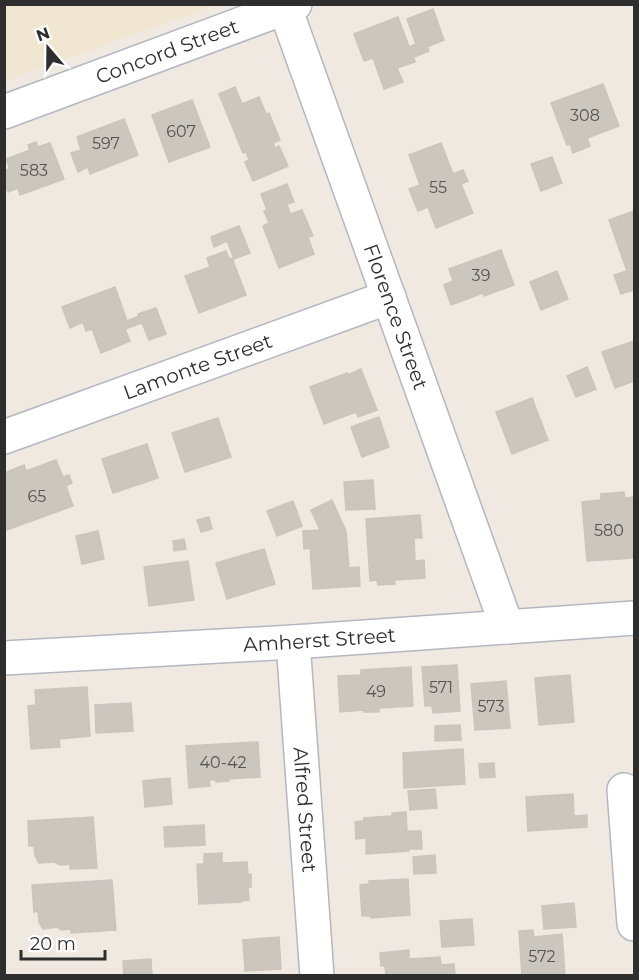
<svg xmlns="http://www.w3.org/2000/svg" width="639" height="980" font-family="Montserrat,sans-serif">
	<rect width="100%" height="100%" fill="#efe9e1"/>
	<!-- education -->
	<path fill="#f0e6d1" d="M5 4H215V5L5 81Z"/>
	<!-- building -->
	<g fill="#cbc7bf" stroke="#cbc5ba" stroke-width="1.5">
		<path d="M433 9 444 40 427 47 429 51 414 57 415 62 397 68 403 82 384 89 373 58 364 61 354 34 398 17 409 47 416 44 407 19Z"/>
		<path d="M603 84 619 126 587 138 590 146 573 153 570 144 567 145 551 103Z"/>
		<path d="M235 87 242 104 259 97 266 114 269 113 280 140 273 143 275 148 279 146 288 166 253 181 245 162 249 160 246 152 243 153 219 94Z"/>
		<path d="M192 100 210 147 169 162 152 115Z"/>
		<path d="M124 119 138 155 90 174 88 167 78 172 71 153 81 150 77 137Z"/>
		<path d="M36 142 38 147 50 143 64 179 20 195 18 188 8 192 4 184V171L10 169 6 159 30 150 28 145Z"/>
		<path d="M441 143 453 174 463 170 468 181 461 184 473 213 436 228 428 207 418 211 409 189 420 185 409 155Z"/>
		<path d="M552 157 562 183 541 191 531 164Z"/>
		<path d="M287 184 294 202 287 204 290 214 302 210 313 236 308 237 314 254 279 268 263 226 269 223 264 211 267 210 261 194Z"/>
		<path d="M634 211V290L621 294 614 275 627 271 609 220Z"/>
		<path d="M239 226 250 253 234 259 227 241 214 247 211 237Z"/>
		<path d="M501 250 514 285 484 296 483 293 451 305 444 285 453 281 449 269Z"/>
		<path d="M226 251 229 259 232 258 246 295 199 313 185 276 210 267 207 258Z"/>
		<path d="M557 271 568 299 541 310 530 282Z"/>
		<path d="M115 287 127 321 139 316 138 314 156 308 166 334 149 340 142 323 125 329 130 341 101 353 92 329 86 331 83 322 70 328 62 307Z"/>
		<path d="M634 341V381L615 388 602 352Z"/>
		<path d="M587 367 596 389 576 397 567 376Z"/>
		<path d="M361 369 377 410 358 417 356 412 324 424 310 387 347 373 348 375Z"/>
		<path d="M532 398 548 440 512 454 496 412Z"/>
		<path d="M379 417 389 447 362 457 351 427Z"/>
		<path d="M218 418 231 457 185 472 172 433Z"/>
		<path d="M147 444 158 478 113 493 102 459Z"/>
		<path d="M56 460 63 477 69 475 72 483 66 486 73 506 4 531V473L24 465 26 471Z"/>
		<path d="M373 480 375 509 346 510 344 482Z"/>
		<path d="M624 492 625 498 634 497V558L587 561 582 502 601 500V494Z"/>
		<path d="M332 500 346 531 349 568 359 567 360 586 313 589 310 548 304 549 303 531 320 530 311 510Z"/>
		<path d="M293 501 302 526 277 536 267 511Z"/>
		<path d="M420 515 422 538H414L415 561 424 560 425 578 394 580 395 584 378 585 377 580 370 581 366 519Z"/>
		<path d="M209 517 212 529 201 532 197 520Z"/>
		<path d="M98 531 104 559 82 564 76 536Z"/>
		<path d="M184 539 186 549 174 551 173 541Z"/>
		<path d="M264 549 275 584 227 599 216 563Z"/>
		<path d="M188 561 194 600 149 606 144 567Z"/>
		<path d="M457 665 460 711 433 713 432 706H425L422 667Z"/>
		<path d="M411 667 413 706 379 708V712H364V710L340 712 338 676 361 675V670Z"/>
		<path d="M570 675 574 722 539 725 535 678Z"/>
		<path d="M506 681 510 728 475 730 471 684Z"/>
		<path d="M87 687 90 736 59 739 60 747 31 749 28 706 36 705 35 690Z"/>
		<path d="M131 703 133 731 96 733 95 705Z"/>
		<path d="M460 725 461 740 435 741V726Z"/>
		<path d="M258 742 260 777 228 779 229 781 216 782V780H209L210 786 189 788 186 746Z"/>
		<path d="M463 749 465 784 404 788 403 753Z"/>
		<path d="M494 763 495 777 480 778 479 764Z"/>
		<path d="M170 778 172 804 145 807 143 781Z"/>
		<path d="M435 789 437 808 410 810 408 791Z"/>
		<path d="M573 794 574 816 587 815V827L528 831 526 797Z"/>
		<path d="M406 812 407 831H421L422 849H409V851L366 854V838L356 839 355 822 364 821V818L392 816V813Z"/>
		<path d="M93 817 97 868 70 869V864L60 865 54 862 39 863 35 856 34 846H29L28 821Z"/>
		<path d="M204 825 205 845 165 847 164 827Z"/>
		<path d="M222 853V863L247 862 248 875 251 874V887H248L249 900 241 901V902L199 904 197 864H204V854Z"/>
		<path d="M435 855 436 873 414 874 413 857Z"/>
		<path d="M408 879 410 915 371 918V916H362L360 885 369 884V881Z"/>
		<path d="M112 880 116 930 71 933V929L61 930 57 927 43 929 39 922 38 911 34 912 32 885Z"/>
		<path d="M574 903 576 927 544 929 542 906Z"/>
		<path d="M472 919 474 945 442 947 440 921Z"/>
		<path d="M533 930 534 937 562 934 565 976H522L519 931Z"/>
		<path d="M279 937 281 969 245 971 243 940Z"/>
		<path d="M409 950V959L440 957 441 965 454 964 455 976H386L385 966H381L380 953Z"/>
		<path d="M151 959 152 976H124L123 961Z"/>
	</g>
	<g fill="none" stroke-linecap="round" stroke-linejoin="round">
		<!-- minor casing -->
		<g stroke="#b4b7c1" stroke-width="36">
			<g id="minor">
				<path id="s1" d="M285 8 507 627"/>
				<path id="s2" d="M4 112 295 4"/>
				<path id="s3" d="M4 437 389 297"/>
				<path id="s4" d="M293 642 317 976"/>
				<path id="s5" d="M4 658 293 642 634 618"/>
				<path d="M624 790 634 924"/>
			</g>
		</g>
		<!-- minor -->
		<use href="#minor" stroke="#fff" stroke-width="33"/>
	</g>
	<g text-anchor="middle" stroke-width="4.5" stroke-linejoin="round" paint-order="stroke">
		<!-- number labels -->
		<g font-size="16" fill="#555452">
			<text x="585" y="121">308</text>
			<text x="181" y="137">607</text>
			<text x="106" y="149">597</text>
			<text x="34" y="176">583</text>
			<text x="438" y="193">55</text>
			<text x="481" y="281">39</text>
			<text x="37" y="502">65</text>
			<text x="609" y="536">580</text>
			<text x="441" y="693">571</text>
			<text x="376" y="697">49</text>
			<text x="491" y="712">573</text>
			<text x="223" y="768">40-42</text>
			<text x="542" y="962">572</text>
		</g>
		<!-- street labels -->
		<g font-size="20" fill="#2e2e2e" stroke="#fff">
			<text dy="7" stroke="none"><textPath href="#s2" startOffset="174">Concord Street</textPath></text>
			<text dy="7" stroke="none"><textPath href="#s1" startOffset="328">Florence Street</textPath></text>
			<text dy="7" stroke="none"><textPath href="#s3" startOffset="206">Lamonte Street</textPath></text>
			<text dy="7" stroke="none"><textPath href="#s5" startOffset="316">Amherst Street</textPath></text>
			<text dy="7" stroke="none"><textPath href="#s4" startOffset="168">Alfred Street</textPath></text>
		</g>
	</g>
	<!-- border -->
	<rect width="639" height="980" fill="none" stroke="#2e2e2e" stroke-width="12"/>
	<!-- north arrow -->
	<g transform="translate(48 48) rotate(340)" stroke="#ffffff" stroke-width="4.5" paint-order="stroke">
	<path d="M0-4.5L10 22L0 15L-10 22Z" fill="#2e2e2e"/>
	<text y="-9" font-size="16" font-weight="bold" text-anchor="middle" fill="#2e2e2e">N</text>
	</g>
	<!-- scale -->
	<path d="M21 950v9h84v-9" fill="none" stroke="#2e2e2e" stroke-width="3"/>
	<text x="30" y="950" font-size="18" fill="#2e2e2e" stroke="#ffffff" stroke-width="4.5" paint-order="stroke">20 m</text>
</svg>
